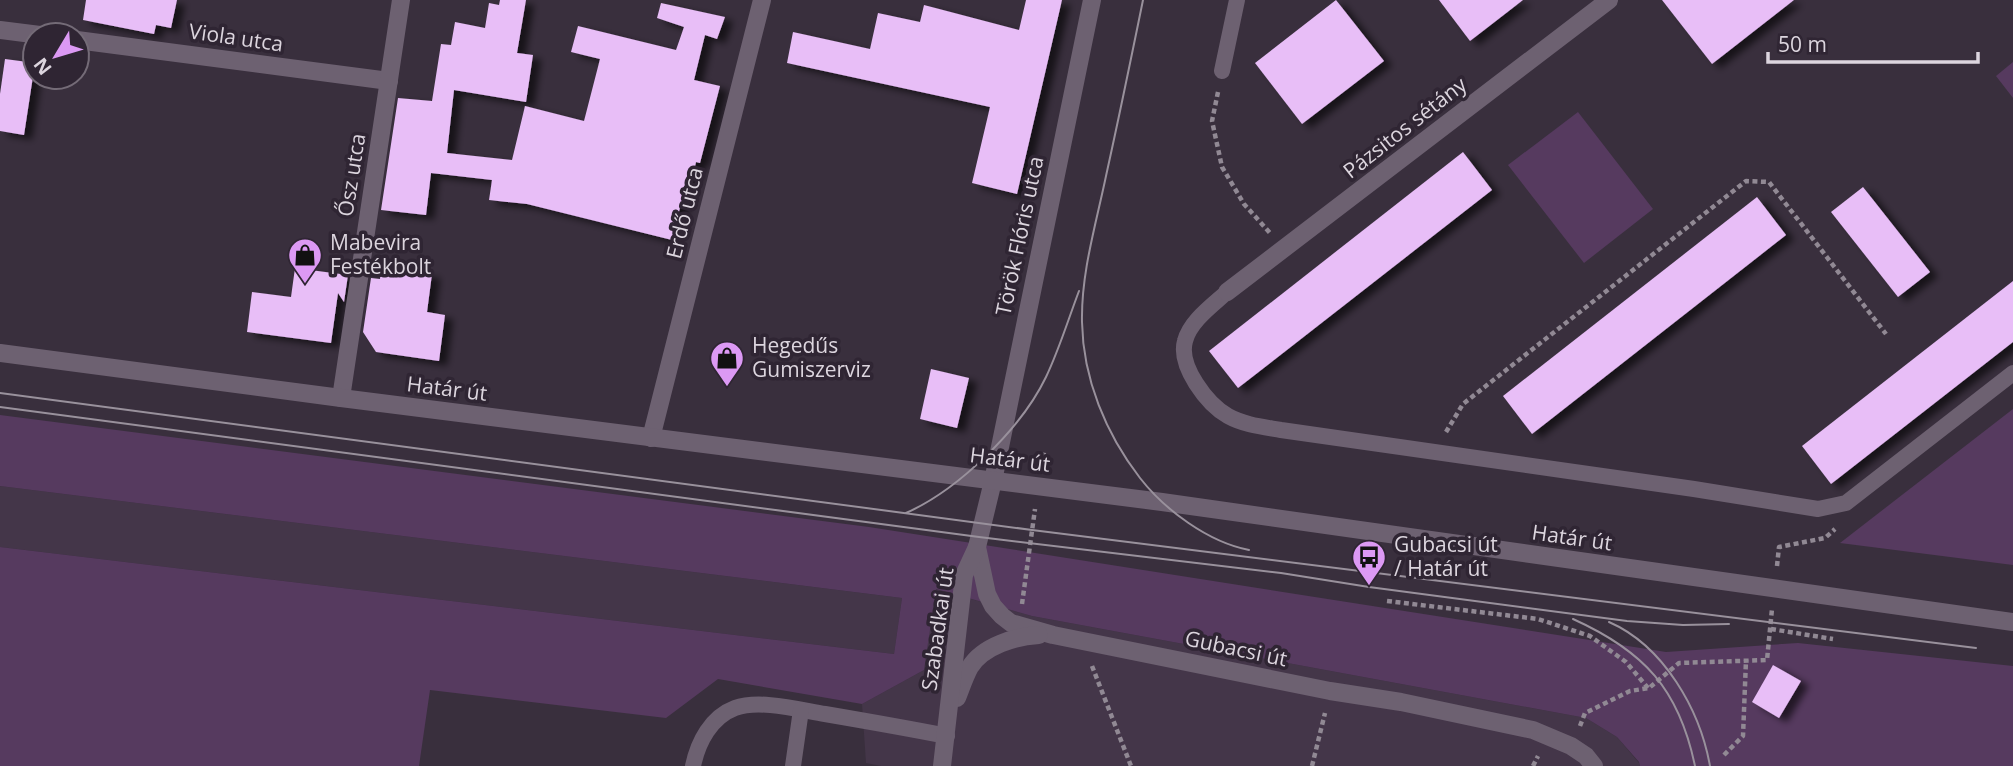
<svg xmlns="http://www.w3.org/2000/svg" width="2013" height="766" font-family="'Open Sans',sans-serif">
	<defs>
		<filter id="shadow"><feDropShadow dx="8" dy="4.5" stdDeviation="3.5" flood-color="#0009"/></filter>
	</defs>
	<rect width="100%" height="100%" fill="#392f3d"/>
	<!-- built -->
	<g fill="#443649">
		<path d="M0 486 902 598 894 654 0 547Z"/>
		<path d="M935 589 1032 616 1586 718 1617 737 1639 763 1640 766H881L866 763 862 704 924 670Z"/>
	</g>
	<!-- green -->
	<g fill="#563a5f">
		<path d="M2013 62V98L1996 76Z"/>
		<path d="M1578 112 1653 209 1584 263 1508 165Z"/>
		<path d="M2013 409V565L1840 543Z"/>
		<path d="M0 415 869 527 1666 652 1798 643 2013 666V766H1640L1639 762 1617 737 1586 718 1032 616 936 589 924 670 862 704 718 679 666 718 430 690 419 766H0V547L894 654 902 598 0 486Z"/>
	</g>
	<!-- building -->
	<g fill="#e8bef7" filter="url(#shadow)">
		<path d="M86 0H177L171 28 156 25 154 34 83 20Z"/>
		<path d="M500 0H526L517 53 533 55 526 102 454 90 447 153 512 160 525 106 584 121 600 59 571 52 578 26 676 50 684 27 657 18 661 3 725 17 717 39 705 35 694 80 720 86 700 163 696 162 693 176 688 175 672 240 527 204 489 200 492 180 431 173 426 215 381 210 398 98 432 101 441 44 451 45 455 22 485 28 489 3 499 5Z"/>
		<path d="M1026 0H1062L1017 194 972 183 990 107 787 63 793 32 870 49 878 13 920 22 924 5 1019 30Z"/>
		<path d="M1336 0 1384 61 1302 124 1255 63Z"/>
		<path d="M1439 0H1523L1470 41Z"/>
		<path d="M1662 0H1794L1712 64Z"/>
		<path d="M5 59 35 63 24 135 0 131V94Z"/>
		<path d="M1463 152 1492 190 1238 388 1209 351Z"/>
		<path d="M1863 187 1930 272 1898 297 1831 212Z"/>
		<path d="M1757 197 1786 235 1532 434 1503 396Z"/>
		<path d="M381 267 432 274 427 312 445 315 439 361 376 352 363 332 371 278 380 279Z"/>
		<path d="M295 268 348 275 344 302 338 293 331 343 247 332 252 292 291 297Z"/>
		<path d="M2013 281V342L1831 484 1802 446Z"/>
		<path d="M931 369 969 378 957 428 920 419Z"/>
		<path d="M1773 665 1801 681 1779 718 1752 702Z"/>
	</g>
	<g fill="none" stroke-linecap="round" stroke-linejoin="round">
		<!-- path -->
		<g stroke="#918994" stroke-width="4.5" stroke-dasharray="5 3.5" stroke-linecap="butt">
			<path d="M1218 92 1212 121 1222 167 1244 204 1270 233"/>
			<path d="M1446 432 1463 404 1746 181 1769 182 1886 334"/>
			<path d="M1042 466 1044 452"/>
			<path d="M1777 566 1779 547 1825 538 1835 529"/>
			<path d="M1387 601 1538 619 1590 636 1626 662 1648 688"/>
			<path d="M1022 604 1035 509"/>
			<path d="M1771 629 1833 639"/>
			<path d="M1092 666 1131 766"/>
			<path d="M1580 726 1585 713 1630 691 1649 688 1679 663 1767 660 1772 609"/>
			<path d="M1724 755 1743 736 1746 660"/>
			<path d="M1312 766 1325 713"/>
			<path d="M1533 766 1538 756"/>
		</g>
		<!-- service -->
		<g stroke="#6d6171" stroke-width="16">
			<path d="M1222 71 1237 0"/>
			<path d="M1227 292C1213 305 1190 321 1185 341 1178 366 1207 404 1228 416 1244 425 1264 427 1281 430L1694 489 1818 509 1846 503 2013 373"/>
			<path d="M693 766C698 742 711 717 735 708 760 699 800 710 825 714 866 721 906 728 947 736"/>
			<path d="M793 766 801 710"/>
		</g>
		<!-- minor -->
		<g stroke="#6d6171" stroke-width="18">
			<path d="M1092 0 993 481 977 547 987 594 993 606 1002 616 1011 623 1053 635 1330 691 1401 702 1533 730 1571 746 1586 756 1594 766"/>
			<path d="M0 30 40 35"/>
			<path d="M77 40 389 81"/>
			<path d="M1227 292 1609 0"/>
			<path d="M341 398 401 0"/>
			<path d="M651 438 762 0"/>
			<path d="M957 698C961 688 965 676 970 667 983 646 1016 636 1039 635"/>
			<path d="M942 766 964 575 977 547"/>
		</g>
		<!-- secondary -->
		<path stroke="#6d6171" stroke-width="18" d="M0 353 341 398 1162 502 2013 622"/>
		<!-- tram -->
		<g stroke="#99919c" stroke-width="2">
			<path d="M1143 0C1131 59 1119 117 1106 176 1096 224 1081 273 1082 322 1083 379 1106 434 1140 478 1165 510 1208 542 1249 550"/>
			<path d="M0 393 1032 530 1976 648"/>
			<path d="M0 407 979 537 1281 573 1369 587 1627 621 1683 625 1729 624"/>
			<path d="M906 513C958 490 1021 429 1046 377 1059 350 1068 320 1079 291"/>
			<path d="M1573 619C1644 651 1679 689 1695 766"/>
			<path d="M1609 622C1664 646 1700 710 1710 766"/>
		</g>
	</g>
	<!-- icons -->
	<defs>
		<g id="shop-pin" transform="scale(1.75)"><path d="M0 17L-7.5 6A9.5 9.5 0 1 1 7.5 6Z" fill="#dc99f4" stroke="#2f2533"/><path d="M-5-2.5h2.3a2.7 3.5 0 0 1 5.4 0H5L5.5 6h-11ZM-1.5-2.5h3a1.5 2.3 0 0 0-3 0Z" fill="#111"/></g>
		<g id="bus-pin" transform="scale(1.75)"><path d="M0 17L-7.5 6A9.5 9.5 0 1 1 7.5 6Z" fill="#dc99f4" stroke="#2f2533"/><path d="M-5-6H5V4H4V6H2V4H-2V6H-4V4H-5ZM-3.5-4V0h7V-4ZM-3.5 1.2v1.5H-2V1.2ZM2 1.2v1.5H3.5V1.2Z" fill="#111"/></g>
	</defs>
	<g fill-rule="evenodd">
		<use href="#shop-pin" x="305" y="255"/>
		<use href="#shop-pin" x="727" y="358"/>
		<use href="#bus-pin" x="1369" y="557"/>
	</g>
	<g text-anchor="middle" stroke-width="7" stroke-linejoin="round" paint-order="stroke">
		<!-- street labels -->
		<g font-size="21" fill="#dcd5de" stroke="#2f2533">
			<text transform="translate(236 38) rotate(8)" y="7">Viola utca</text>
			<text transform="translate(1405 128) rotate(-38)" y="7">Pázsitos sétány</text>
			<text transform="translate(352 175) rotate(-81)" y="7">Ősz utca</text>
			<text transform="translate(685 213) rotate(-76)" y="7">Erdő utca</text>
			<text transform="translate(1020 236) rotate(-78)" y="7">Török Flóris utca</text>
			<text transform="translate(447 389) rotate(7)" y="7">Határ út</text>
			<text transform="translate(1010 460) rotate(7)" y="7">Határ út</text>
			<text transform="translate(1572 538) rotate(8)" y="7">Határ út</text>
			<text transform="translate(938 629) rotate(-82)" y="7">Szabadkai út</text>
			<text transform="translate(1236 649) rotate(12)" y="7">Gubacsi út</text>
		</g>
		<!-- poi labels -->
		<g font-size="21" fill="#dcd5de" stroke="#2f2533" text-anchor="start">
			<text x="330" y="250">Mabevira<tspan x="330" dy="24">Festékbolt</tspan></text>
			<text x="752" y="353">Hegedűs<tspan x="752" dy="24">Gumiszerviz</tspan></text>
			<text x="1394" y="552">Gubacsi út<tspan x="1394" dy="24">/ Határ út</tspan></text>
		</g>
	</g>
	<!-- north arrow -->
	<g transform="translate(56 56) rotate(232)"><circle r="33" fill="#2f2533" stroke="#746b77" stroke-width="2"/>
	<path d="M0-5L12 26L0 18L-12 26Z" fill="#dc99f4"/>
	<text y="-10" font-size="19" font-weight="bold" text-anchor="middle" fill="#dcd5de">N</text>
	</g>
	<!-- scale -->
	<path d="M1768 52v10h210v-10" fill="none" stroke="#dcd5de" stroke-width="3.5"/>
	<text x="1778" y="52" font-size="21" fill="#dcd5de" stroke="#2f2533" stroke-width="5" paint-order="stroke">50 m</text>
</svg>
